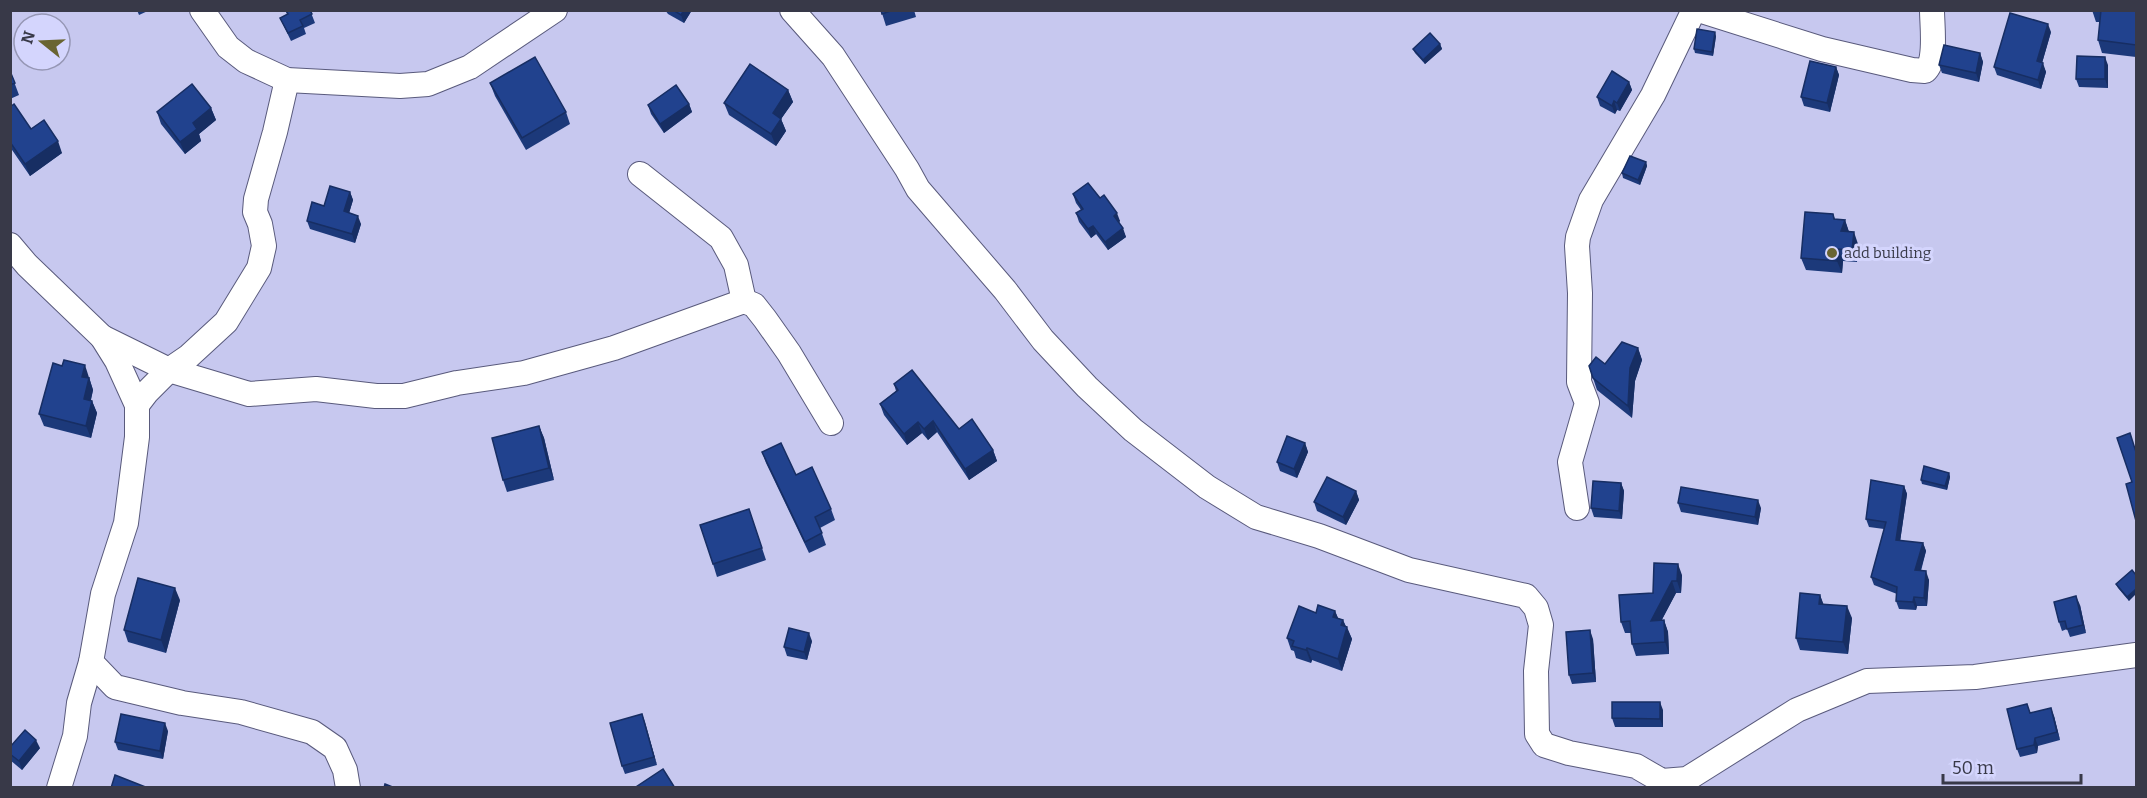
<svg xmlns="http://www.w3.org/2000/svg" width="2147" height="798" font-family="Bitter,serif">
	<rect width="100%" height="100%" fill="#c7c8ef"/>
	<g fill="none" stroke-linecap="round" stroke-linejoin="round">
		<!-- minor casing -->
		<g stroke="#595a7c" stroke-width="26">
			<g id="minor">
				<path d="M202 10 228 47 246 61 287 80 400 86 428 84 470 67 555 10"/>
				<path d="M792 10 833 56 907 169 918 189 1005 290 1043 340 1087 387 1133 430 1207 487 1256 517 1319 536 1409 570 1526 596 1536 608 1541 625 1536 671 1537 734 1544 745 1569 753 1636 766 1662 781 1687 779 1797 710 1867 681 1975 677 2136 655"/>
				<path d="M1699 10 1822 49 1912 70 1925 71C1937 61 1932 26 1932 10"/>
				<path d="M640 174 721 238 736 265 744 301"/>
				<path d="M10 245 27 265 102 337 117 361 137 405V437L126 523 103 594 91 662 115 687 182 703 241 712 312 732 335 748 345 770 348 788"/>
				<path d="M102 337 169 370 249 394 316 389 376 396H404L457 383 524 373 614 348 744 301 754 305 765 319 789 353 831 423"/>
				<path d="M137 405 147 392 169 370 188 357 226 322 259 268 264 246 260 224 255 212 256 199 275 132 287 80"/>
				<path d="M1577 508 1570 462 1587 403 1579 382 1580 293 1577 246 1578 237 1591 200 1653 95 1691 16 1696 10"/>
				<path d="M59 788 75 736 79 703 91 662"/>
			</g>
		</g>
		<!-- minor -->
		<use href="#minor" stroke="#fff" stroke-width="24"/>
	</g>
	<!-- wall -->
	<g fill="#1c397a">
		<path d="M137 10H150L139 15Z"/>
		<path d="M285 10H310L315 23 304 28 306 34 291 41 280 18 287 14Z"/>
		<path d="M665 10H692L684 23 668 14Z"/>
		<path d="M881 10H914L916 17 886 26Z"/>
		<path d="M2092 10H2136V57L2102 53 2098 40 2100 22H2096Z"/>
		<path d="M2051 32 2042 63 2046 72 2041 89 1997 75 1994 67Z"/>
		<path d="M1716 36 1713 56 1695 53 1694 49Z"/>
		<path d="M60 38 64 48 60 50Z"/>
		<path d="M1440 44 1442 49 1425 64 1415 53 1413 49Z"/>
		<path d="M1980 53 1983 62 1979 82 1942 73 1939 65Z"/>
		<path d="M34 60H56L44 66 41 62 36 65Z"/>
		<path d="M2108 65V88L2079 87 2076 79Z"/>
		<path d="M1836 67 1839 75 1830 112 1804 106 1801 97Z"/>
		<path d="M10 71 19 95 10 99Z"/>
		<path d="M1629 82 1632 90 1620 111 1617 110 1615 114 1600 106 1597 97Z"/>
		<path d="M490 83 566 112 570 124 526 150 495 96Z"/>
		<path d="M788 90 793 102 781 119 786 131 776 146 729 115 724 103Z"/>
		<path d="M689 104 692 112 664 133 651 114 648 105Z"/>
		<path d="M10 107 31 129 62 153 30 176 10 147Z"/>
		<path d="M211 108 216 120 199 134 201 141 185 154 161 124 157 112Z"/>
		<path d="M1646 162 1647 166 1640 185 1623 178 1622 173Z"/>
		<path d="M350 192 353 200 349 213 361 224 355 243 310 229 307 221 324 206Z"/>
		<path d="M1073 194 1100 198 1120 221 1119 222 1126 237 1108 250 1096 234 1091 238 1079 222 1076 213 1081 210 1076 203Z"/>
		<path d="M1833 214 1835 219 1845 220 1849 232 1858 244 1857 262 1843 261 1842 273 1806 270 1801 258Z"/>
		<path d="M1638 348 1642 360 1635 381 1632 418 1597 390 1589 366 1605 364Z"/>
		<path d="M89 377 93 390 91 400 92 401 97 413 91 438 44 426 39 414Z"/>
		<path d="M894 384 959 429 993 450 997 461 969 480 937 432 928 440 922 433 907 445 884 415 880 404 896 391Z"/>
		<path d="M539 426 544 438 554 480 507 492 503 480Z"/>
		<path d="M1305 443 1308 452 1297 478 1280 471 1277 462Z"/>
		<path d="M762 452 796 475 831 509 835 520 820 528 826 545 809 553 766 463Z"/>
		<path d="M1949 473 1950 477 1947 490 1922 484 1921 480Z"/>
		<path d="M1621 483 1624 491 1622 519 1594 517 1591 508Z"/>
		<path d="M1904 486 1907 494 1900 541 1923 543 1926 551 1921 571 1929 580 1927 606H1917L1916 610 1899 609 1896 601 1897 594 1874 585 1871 577 1884 529 1869 527 1866 519Z"/>
		<path d="M1356 491 1359 500 1346 525 1317 511 1314 502Z"/>
		<path d="M1678 503 1761 508 1758 525 1681 512Z"/>
		<path d="M749 509 766 560 717 577 713 564Z"/>
		<path d="M1682 575 1681 593H1676L1661 621 1664 620 1668 632 1669 654 1636 656 1632 644 1631 633H1625L1621 622 1653 593Z"/>
		<path d="M2136 575 2129 601 2118 588 2116 584Z"/>
		<path d="M1820 595 1823 604 1852 618 1848 654 1800 650 1796 638Z"/>
		<path d="M180 600 166 653 128 642 124 630Z"/>
		<path d="M2080 605 2086 633 2070 637 2067 629 2062 631 2059 622Z"/>
		<path d="M1335 611 1338 618 1343 620 1352 639 1342 671 1312 660 1311 663 1296 658 1294 651 1291 650 1287 638 1316 613Z"/>
		<path d="M1593 639 1596 682 1572 684 1569 675Z"/>
		<path d="M812 641 807 660 787 656 784 647Z"/>
		<path d="M1663 710V727H1615L1612 718Z"/>
		<path d="M2030 713 2054 716 2060 740 2038 746 2037 753 2020 757 2017 749Z"/>
		<path d="M642 714 657 765 625 774 622 766Z"/>
		<path d="M168 731 163 759 118 750 115 742Z"/>
		<path d="M10 747 40 748 22 770 10 760Z"/>
	</g>
	<!-- shaded-wall -->
	<g fill="#172e63">
		<path d="M684 10H692L684 23 681 15Z"/>
		<path d="M2048 24 2051 32 2040 70 2037 61Z"/>
		<path d="M1715 32 1716 36 1713 56 1712 52Z"/>
		<path d="M1440 44 1442 49 1425 64 1423 60Z"/>
		<path d="M1980 53 1983 62 1979 82 1976 73Z"/>
		<path d="M2105 57 2108 65V88L2105 79Z"/>
		<path d="M2043 63 2046 72 2041 89 2038 80Z"/>
		<path d="M1836 67 1839 75 1830 112 1827 103Z"/>
		<path d="M1629 82 1632 90 1620 111 1617 103Z"/>
		<path d="M788 90 793 102 781 119 786 131 776 146 771 134 773 113Z"/>
		<path d="M1614 101 1617 110 1615 114 1612 106Z"/>
		<path d="M689 104 692 112 664 133 660 124Z"/>
		<path d="M211 108 216 120 199 134 201 141 185 154 180 142 193 123Z"/>
		<path d="M58 141 62 153 30 176 25 164Z"/>
		<path d="M1646 162 1647 166 1640 185 1638 180Z"/>
		<path d="M350 192 353 200 347 220 344 211Z"/>
		<path d="M1117 213 1120 221 1117 224 1114 216Z"/>
		<path d="M358 216 361 224 355 243 352 234Z"/>
		<path d="M1845 220 1849 232 1841 231Z"/>
		<path d="M1093 226 1096 234 1091 238 1088 229Z"/>
		<path d="M1123 228 1126 237 1108 250 1105 242Z"/>
		<path d="M1854 232 1858 244 1857 262 1852 250Z"/>
		<path d="M1838 249 1843 261 1842 273 1837 261Z"/>
		<path d="M1638 348 1642 360 1635 381 1632 418 1628 406 1630 368Z"/>
		<path d="M85 365 93 390 88 411 84 399 82 377Z"/>
		<path d="M92 401 97 413 91 438 86 426Z"/>
		<path d="M933 421 937 432 928 440 924 429Z"/>
		<path d="M918 422 922 433 907 445 904 434Z"/>
		<path d="M539 426 544 438 554 480 549 468Z"/>
		<path d="M1305 443 1308 452 1297 478 1294 469Z"/>
		<path d="M993 450 997 461 969 480 965 469Z"/>
		<path d="M1949 473 1950 477 1947 490 1945 486Z"/>
		<path d="M1621 483 1624 491 1622 519 1619 511Z"/>
		<path d="M1904 486 1907 494 1899 549 1896 540Z"/>
		<path d="M1356 491 1359 500 1346 525 1343 517Z"/>
		<path d="M1758 500 1761 508 1758 525 1755 517Z"/>
		<path d="M1923 543 1926 551 1918 579 1915 570Z"/>
		<path d="M1678 564 1682 575 1681 593 1677 581Z"/>
		<path d="M1926 571 1929 580 1927 606 1924 598Z"/>
		<path d="M1672 581 1676 593 1655 633 1651 621Z"/>
		<path d="M175 588 180 600 166 653 161 640Z"/>
		<path d="M2136 589V594L2129 601 2127 597Z"/>
		<path d="M1820 595 1825 608 1819 604Z"/>
		<path d="M2076 596 2080 605 2086 633 2083 625Z"/>
		<path d="M1914 597 1917 606 1916 610 1913 602Z"/>
		<path d="M1847 606 1852 618 1848 654 1843 642Z"/>
		<path d="M1335 611 1340 623 1333 617Z"/>
		<path d="M1343 620 1347 630V627L1352 639 1342 671 1338 659 1341 625Z"/>
		<path d="M1664 620 1668 632 1669 654 1665 642Z"/>
		<path d="M1590 630 1593 639 1596 682 1593 673Z"/>
		<path d="M809 633 812 641 807 660 804 652Z"/>
		<path d="M1307 648 1312 660 1311 663 1306 650Z"/>
		<path d="M1660 702 1663 710V727L1660 719Z"/>
		<path d="M2051 708 2054 716 2060 740 2057 732Z"/>
		<path d="M642 714 645 722 657 765 654 757Z"/>
		<path d="M165 723 168 731 163 759 160 751Z"/>
		<path d="M2035 738 2038 746 2037 753 2034 745Z"/>
		<path d="M36 740 40 748 22 770 19 761Z"/>
	</g>
	<!-- building -->
	<g fill="#21428e" stroke="#172e63" stroke-width="1.5">
		<path d="M286 10H310L312 14 300 20 303 26 288 33 280 18 288 14Z"/>
		<path d="M673 10H684L681 15Z"/>
		<path d="M881 10H893L882 14Z"/>
		<path d="M2101 10H2136V45L2098 40Z"/>
		<path d="M2010 13 2048 24 2037 61 2043 63 2038 80 1994 67Z"/>
		<path d="M39 18 42 24 51 19 53 24H28Z"/>
		<path d="M24 26V39L19 28Z"/>
		<path d="M1697 29 1715 32 1712 52 1694 49Z"/>
		<path d="M1430 33 1440 44 1423 60 1413 49Z"/>
		<path d="M1944 45 1980 53 1976 73 1939 65Z"/>
		<path d="M2077 56 2105 57V79H2076Z"/>
		<path d="M535 57 566 112 522 138 490 83Z"/>
		<path d="M1810 61 1836 67 1827 103 1801 97Z"/>
		<path d="M750 64 788 90 773 113 781 119 771 134 724 103Z"/>
		<path d="M10 71 15 83 10 85Z"/>
		<path d="M1612 71 1629 82 1617 103 1614 101 1612 106 1597 97Z"/>
		<path d="M192 84 211 108 193 123 197 129 180 142 157 112Z"/>
		<path d="M676 85 689 104 660 124 648 105Z"/>
		<path d="M14 104 31 129 44 120 58 141 25 164 10 142V107Z"/>
		<path d="M1630 156 1646 162 1638 180 1622 173Z"/>
		<path d="M1088 183 1100 198 1104 195 1117 213 1114 216 1123 228 1105 242 1093 226 1088 229 1076 213 1083 209 1073 194Z"/>
		<path d="M330 186 350 192 344 211 358 216 352 234 307 221 312 202 324 206Z"/>
		<path d="M1805 212 1833 214 1834 219 1845 220 1841 231 1854 232 1852 250 1838 249 1837 261 1801 258Z"/>
		<path d="M1622 342 1638 348 1630 368 1628 406 1593 378 1589 366 1596 357 1605 364Z"/>
		<path d="M64 360 85 365 82 377 89 378 84 399 92 401 86 426 39 414 53 363 62 366Z"/>
		<path d="M912 370 959 429 972 419 993 450 965 469 933 421 924 429 918 422 904 434 880 404 898 390 894 384Z"/>
		<path d="M539 426 549 468 503 480 492 438Z"/>
		<path d="M2130 433 2136 452V521L2126 484 2132 482 2117 438Z"/>
		<path d="M1287 436 1305 443 1294 469 1277 462Z"/>
		<path d="M781 443 796 475 812 467 831 509 815 517 822 533 805 542 762 452Z"/>
		<path d="M1924 466 1949 473 1945 486 1921 480Z"/>
		<path d="M1327 477 1356 491 1343 517 1314 502Z"/>
		<path d="M1871 480 1904 486 1896 540 1923 543 1915 570 1926 571 1924 598 1914 597 1913 602 1896 601 1897 587 1871 577 1886 522 1866 519Z"/>
		<path d="M1593 481 1621 483 1619 511 1591 508Z"/>
		<path d="M1681 487 1758 500 1755 517 1678 503Z"/>
		<path d="M749 509 762 548 713 564 700 525Z"/>
		<path d="M1654 563 1678 564 1677 581H1672L1651 621 1664 620 1665 642 1632 644 1630 621 1621 622 1619 595 1653 593Z"/>
		<path d="M2132 570 2136 575V589L2127 597 2116 584Z"/>
		<path d="M138 578 175 588 161 640 124 630Z"/>
		<path d="M1800 593 1820 595 1819 604 1847 606 1843 642 1796 638Z"/>
		<path d="M2076 596 2083 625 2067 629 2065 621 2059 622 2054 602Z"/>
		<path d="M1318 605 1335 611 1333 617 1343 620 1341 625 1347 627 1338 659 1307 648 1306 650 1292 646 1294 641 1287 638 1299 606 1316 613Z"/>
		<path d="M789 628 809 633 804 652 784 647Z"/>
		<path d="M1590 630 1593 673 1569 675 1566 632Z"/>
		<path d="M1612 702H1660V719L1612 718Z"/>
		<path d="M2027 704 2030 713 2051 708 2057 732 2035 738 2034 745 2017 749 2007 709Z"/>
		<path d="M121 714 165 723 160 751 115 742Z"/>
		<path d="M642 714 654 757 622 766 610 723Z"/>
		<path d="M25 730 36 740 19 761 10 754V747Z"/>
		<path d="M663 769 675 788H636V787Z"/>
		<path d="M115 775 148 788H111Z"/>
		<path d="M385 784 395 788H384Z"/>
	</g>
	<!-- markers -->
	<circle fill="#696431" stroke="#d4d5fd" stroke-width="2" cx="1832" cy="253" r="6"/>
	<g text-anchor="middle" stroke-width="6" stroke-linejoin="round" paint-order="stroke">
		<!-- poi labels -->
		<g font-size="15" fill="#383948" stroke="#d4d5fd" text-anchor="start">
			<text x="1844" y="258">add building</text>
		</g>
	</g>
	<!-- border -->
	<rect width="2147" height="798" fill="none" stroke="#383948" stroke-width="24"/>
	<!-- north arrow -->
	<g transform="translate(42 42) rotate(288)"><circle r="28" fill="#d4d5fd" stroke="#9697b5" stroke-width="1.5"/>
	<path d="M0-4.5L10 22L0 15L-10 22Z" fill="#696431"/>
	<text y="-9" font-size="16" font-weight="bold" text-anchor="middle" fill="#383948">N</text>
	</g>
	<!-- scale -->
	<path d="M1943 774v9h138v-9" fill="none" stroke="#383948" stroke-width="3"/>
	<text x="1952" y="774" font-size="18" fill="#383948" stroke="#d4d5fd" stroke-width="4.5" paint-order="stroke">50 m</text>
</svg>
